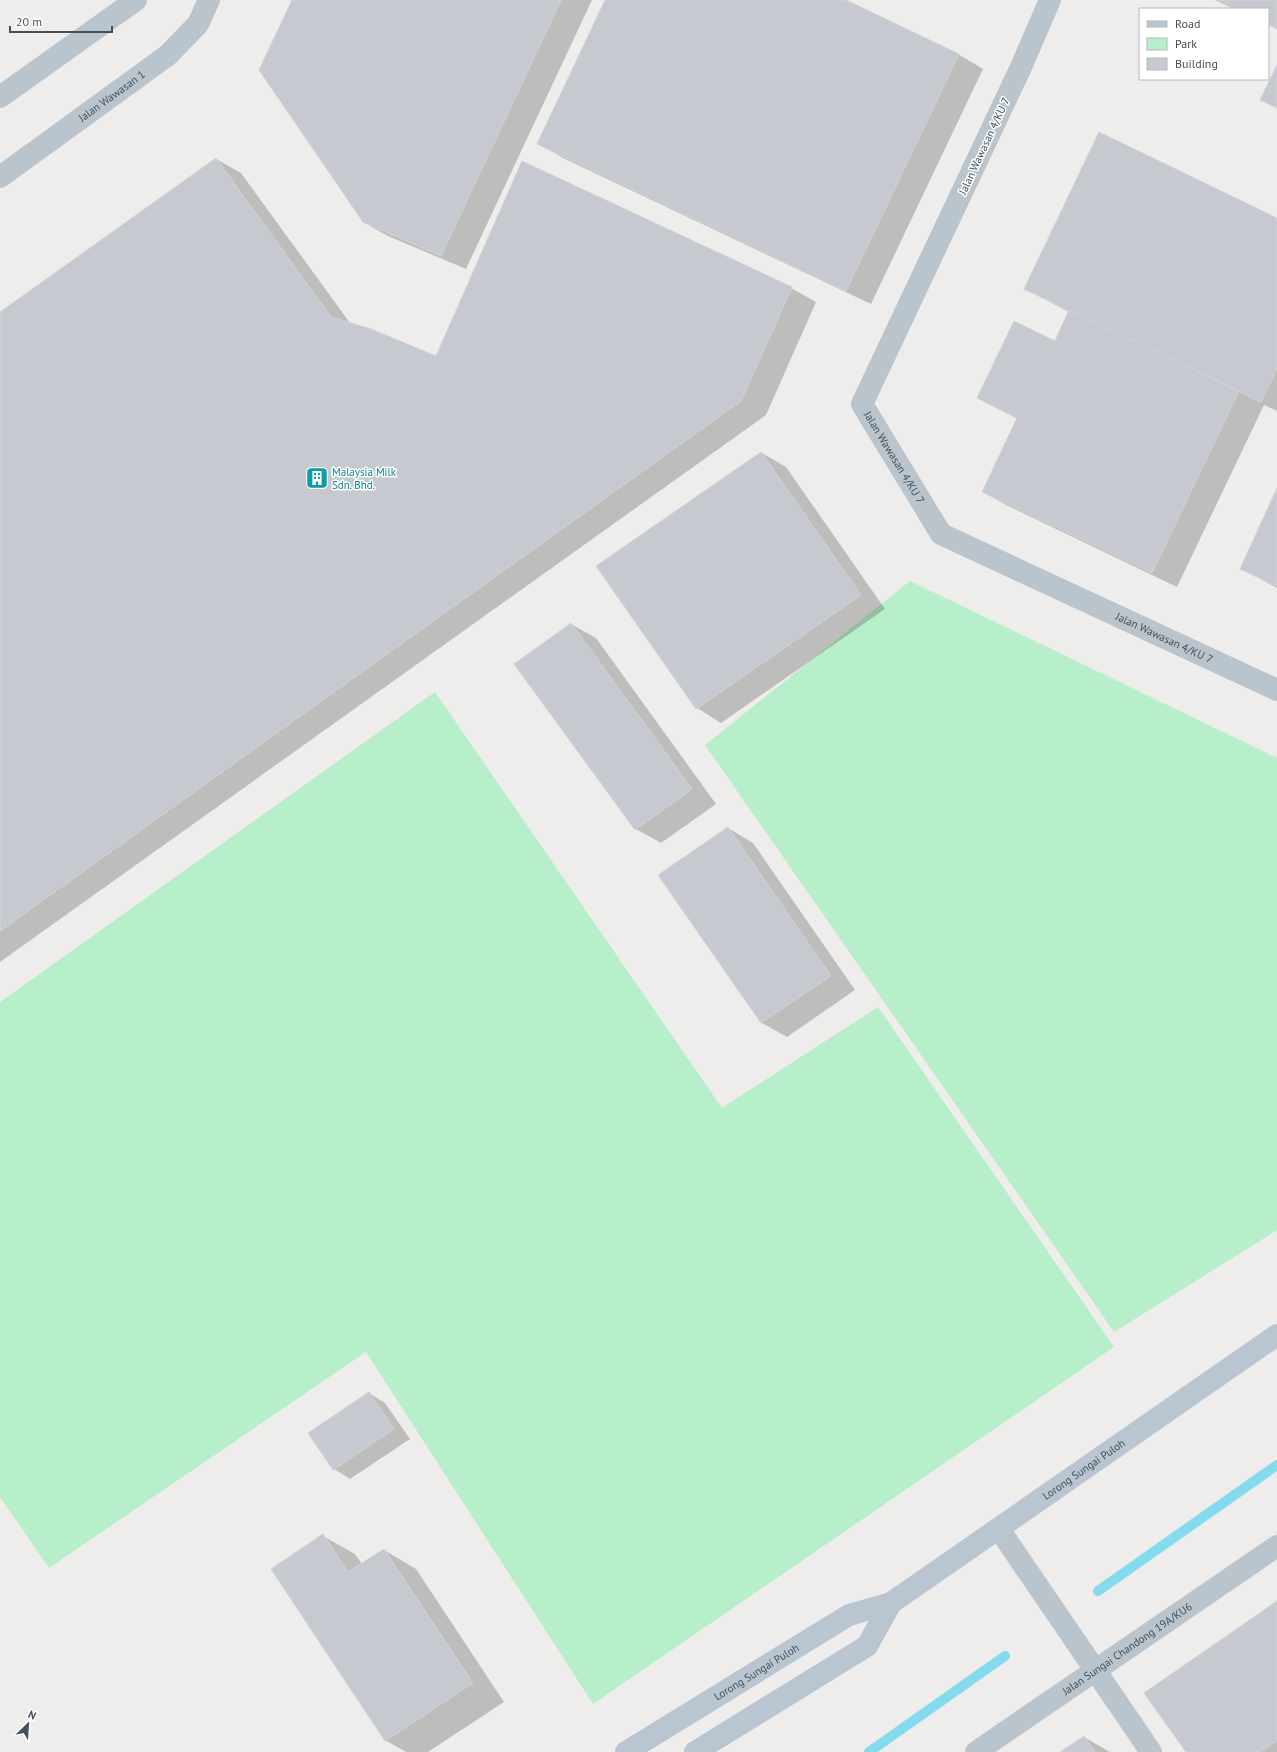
<svg xmlns="http://www.w3.org/2000/svg" width="1277" height="1752" font-family="'PT Sans',sans-serif">
	<rect width="100%" height="100%" fill="#efecec"/>
	<!-- green -->
	<g fill="#b8efcb">
		<path d="M910 581 1277 758V1230L1114 1332 705 745Z"/>
		<path d="M435 692 722 1108 878 1007 1114 1347 593 1704 366 1352 49 1568 0 1497V1002Z"/>
	</g>
	<!-- shadow -->
	<g fill="#0003">
		<path d="M293 0H592L466 269 388 236 363 222Z"/>
		<path d="M606 0H843L958 54 983 69 871 304 563 158 538 143Z"/>
		<path d="M1215 0H1277V29L1268 25V9H1234Z"/>
		<path d="M216 159 241 173 350 323 436 357 791 288 816 302 766 415 0 962V313Z"/>
		<path d="M1277 219V411L1264 405 1177 587 1008 506 983 492 1018 419 978 398 1055 342 1069 312 1025 289Z"/>
		<path d="M762 453 786 467 885 609 721 723 697 708Z"/>
		<path d="M1277 490V588L1241 569Z"/>
		<path d="M571 624 596 638 716 804 661 843 636 829Z"/>
		<path d="M728 828 753 843 855 990 787 1037 762 1023 659 875Z"/>
		<path d="M369 1393 385 1403 410 1439 350 1479 334 1469Z"/>
		<path d="M323 1536 355 1554 362 1564 384 1550 416 1569 504 1702 428 1752H406L385 1740Z"/>
		<path d="M1277 1602V1752H1187Z"/>
		<path d="M1084 1737 1108 1751 1109 1752H1062Z"/>
	</g>
	<g fill="none" stroke-linecap="round" stroke-linejoin="round">
		<!-- stream -->
		<g stroke="#84dbed" stroke-width="10">
			<path d="M1098 1591 1277 1465"/>
			<path d="M869 1752 1005 1656"/>
		</g>
	</g>
	<!-- building -->
	<g fill="#c6c9cf" stroke="#d0d3d8">
		<path d="M292 0H561L441 256 363 222 259 70Z"/>
		<path d="M605 0H846L959 54 846 291 537 144Z"/>
		<path d="M1218 0H1277V28L1268 24V9H1237Z"/>
		<path d="M1277 65V108L1260 100Z"/>
		<path d="M1099 132 1277 218V368L1261 402 1024 289Z"/>
		<path d="M216 158 331 317 371 329 436 356 522 161 792 287 741 401 0 931V312Z"/>
		<path d="M1069 310 1239 391 1152 573 982 492 1017 418 977 398 1014 321 1055 341Z"/>
		<path d="M761 452 861 595 696 709 596 566Z"/>
		<path d="M1277 488V586L1240 569Z"/>
		<path d="M571 623 692 789 635 830 514 664Z"/>
		<path d="M728 827 831 976 761 1023 658 875Z"/>
		<path d="M369 1392 394 1429 333 1470 308 1433Z"/>
		<path d="M323 1534 348 1572 384 1549 473 1683 385 1741 271 1569Z"/>
		<path d="M1277 1601V1740L1260 1752H1186L1144 1693Z"/>
		<path d="M1084 1736 1095 1752H1060Z"/>
	</g>
	<g fill="none" stroke-linecap="round" stroke-linejoin="round">
		<!-- street -->
		<g stroke="#bac4cc" stroke-width="22">
			<path id="s1" d="M1050 0 1022 65 862 404 941 534 1277 690"/>
			<path d="M0 97 136 0"/>
			<path id="s2" d="M0 177 168 55 198 24 209 0"/>
			<path d="M999 1529 1151 1752"/>
			<path id="s3" d="M976 1752 1277 1546"/>
		</g>
		<!-- secondary -->
		<g stroke="#b9c6d1" stroke-width="22">
			<path id="s4" d="M626 1752 849 1615 891 1603 1277 1335"/>
			<path d="M695 1752 867 1646 891 1603"/>
		</g>
	</g>
	<!-- icons -->
	<defs>
		<g id="building-square" transform="scale(1.15)"><rect x="-9" y="-9" width="18" height="18" rx="4" fill="#0f9aa8" stroke="#fff"/><path d="M-4-6H4V6H1V3H-1V6H-4ZM-2.5-4.3h1.7v1.8h-1.7ZM.8-4.3h1.7v1.8H.8ZM-2.5-1h1.7V.8h-1.7ZM.8-1h1.7V.8H.8Z" fill="#fff"/></g>
	</defs>
	<g fill-rule="evenodd">
		<use href="#building-square" x="317" y="478"/>
	</g>
	<g text-anchor="middle" stroke-width="3" stroke-linejoin="round" paint-order="stroke">
		<!-- street labels -->
		<g font-size="11" fill="#44505a" stroke="#fff">
			<text dy="4" stroke="none"><textPath href="#s2" startOffset="138">Jalan Wawasan 1</textPath></text>
			<text transform="translate(984 146) rotate(-65)" y="4">Jalan Wawasan 4/KU 7</text>
			<text dy="4" stroke="none"><textPath href="#s1" startOffset="508">Jalan Wawasan 4/KU 7</textPath></text>
			<text dy="4" stroke="none"><textPath href="#s1" startOffset="844">Jalan Wawasan 4/KU 7</textPath></text>
			<text dy="4" stroke="none"><textPath href="#s4" startOffset="540">Lorong Sungai Puloh</textPath></text>
			<text dy="4" stroke="none"><textPath href="#s3" startOffset="183">Jalan Sungai Chandong 19A/KU6</textPath></text>
			<text dy="4" stroke="none"><textPath href="#s4" startOffset="153">Lorong Sungai Puloh</textPath></text>
		</g>
		<!-- culture labels -->
		<g font-size="11" fill="#0d838f" stroke="#fff" text-anchor="start">
			<text x="332" y="476">Malaysia Milk<tspan x="332" dy="13">Sdn. Bhd.</tspan></text>
		</g>
	</g>
	<!-- legend -->
	<rect x="1139" y="8" width="130" height="72" fill="#ffffff" stroke="#b4b9bd"/>
	<rect x="1147" y="21" width="20" height="6" fill="#b9c6d1" stroke="#b4b9bd"/>
	<text x="1175" y="28" font-size="12" fill="#44505a">Road</text>
	<rect x="1147" y="38" width="20" height="12" fill="#b8efcb" stroke="#b4b9bd"/>
	<text x="1175" y="48" font-size="12" fill="#44505a">Park</text>
	<rect x="1147" y="58" width="20" height="12" fill="#c6c9cf" stroke="#b4b9bd"/>
	<text x="1175" y="68" font-size="12" fill="#44505a">Building</text>
	<!-- north arrow -->
	<g transform="translate(28 1724) rotate(25)" stroke="#ffffff" stroke-width="3" paint-order="stroke">
	<path d="M0-3L7 15L0 10L-7 15Z" fill="#44505a"/>
	<text y="-6" font-size="11" font-weight="bold" text-anchor="middle" fill="#44505a">N</text>
	</g>
	<!-- scale -->
	<path d="M10 26v6h102v-6" fill="none" stroke="#44505a" stroke-width="2"/>
	<text x="16" y="26" font-size="12" fill="#44505a" stroke="#ffffff" stroke-width="3" paint-order="stroke">20 m</text>
</svg>
